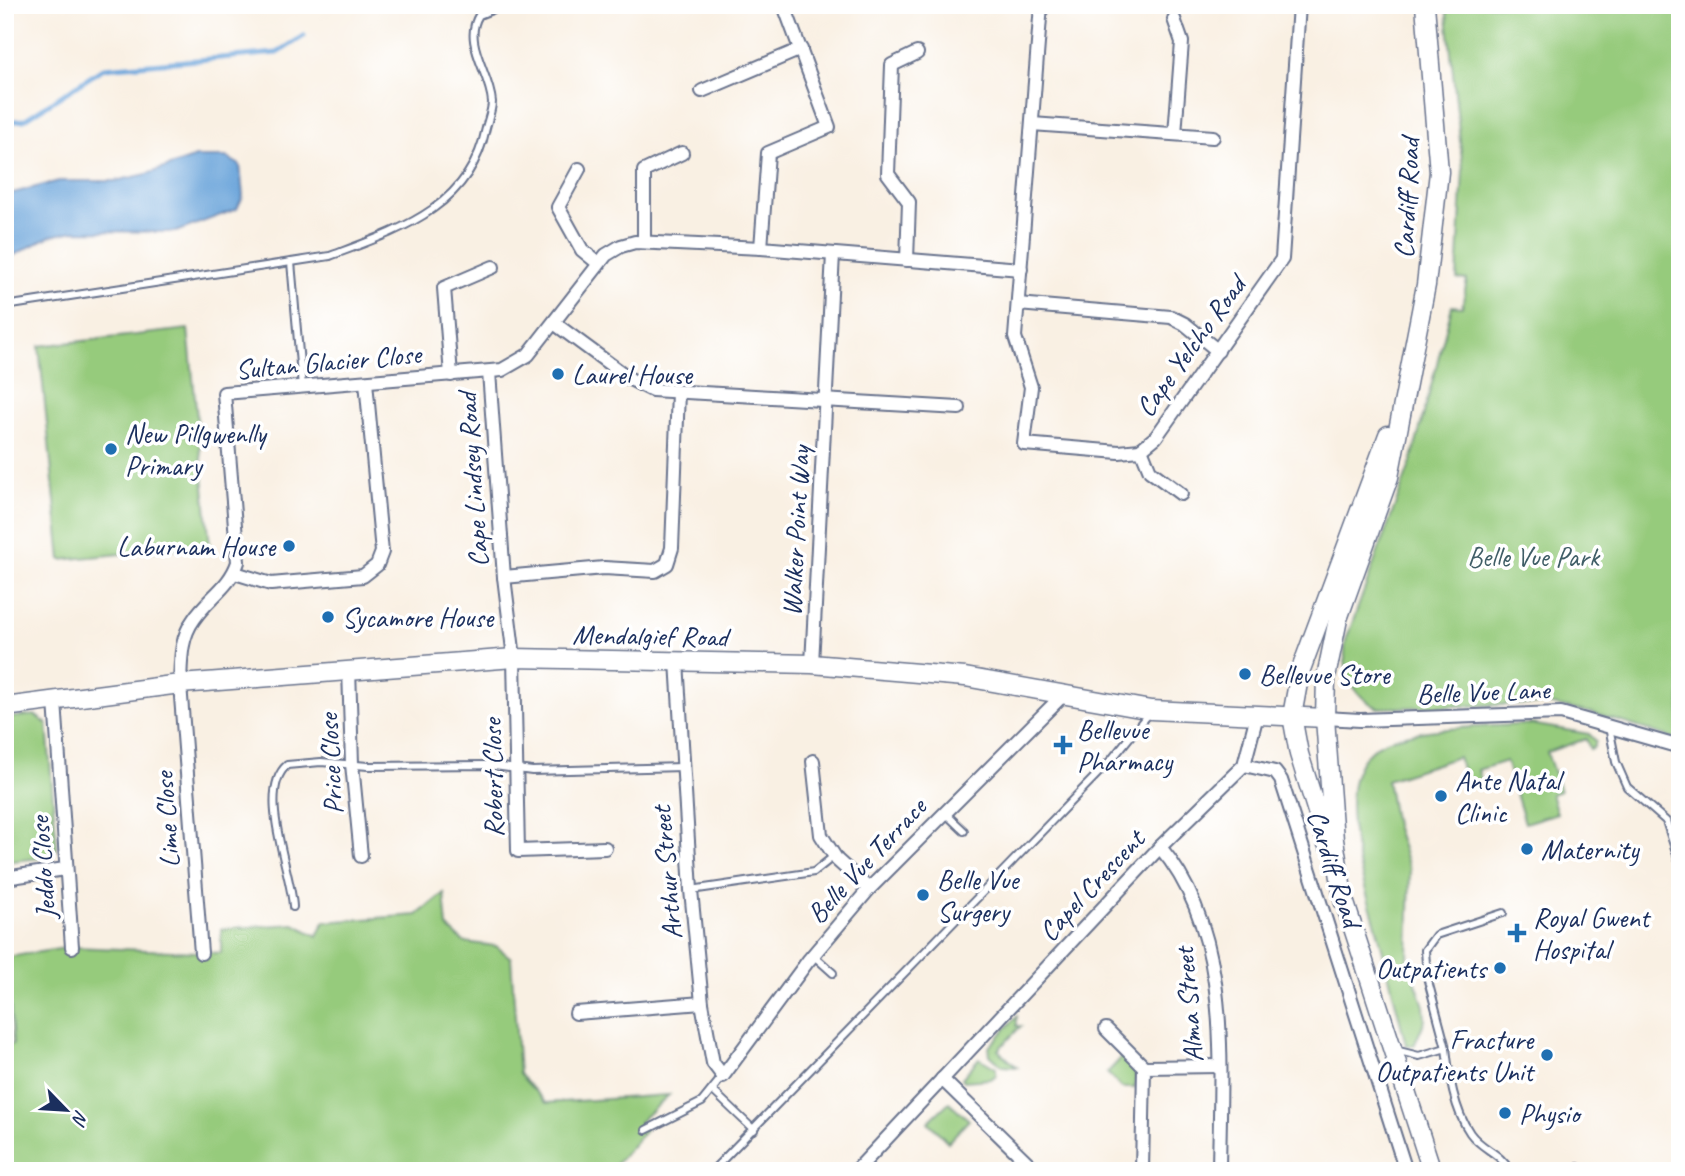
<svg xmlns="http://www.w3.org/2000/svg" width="1685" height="1176" font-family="Caveat,sans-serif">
	<rect width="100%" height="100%" fill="#fff"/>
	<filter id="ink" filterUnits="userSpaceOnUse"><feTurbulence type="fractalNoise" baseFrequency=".0143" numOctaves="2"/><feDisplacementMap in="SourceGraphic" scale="14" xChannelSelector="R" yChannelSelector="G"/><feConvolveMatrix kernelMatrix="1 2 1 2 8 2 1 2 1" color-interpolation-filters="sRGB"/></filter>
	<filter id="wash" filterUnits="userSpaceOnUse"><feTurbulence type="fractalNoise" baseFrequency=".00686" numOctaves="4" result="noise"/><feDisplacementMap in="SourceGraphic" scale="28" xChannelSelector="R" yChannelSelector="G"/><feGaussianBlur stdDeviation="1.57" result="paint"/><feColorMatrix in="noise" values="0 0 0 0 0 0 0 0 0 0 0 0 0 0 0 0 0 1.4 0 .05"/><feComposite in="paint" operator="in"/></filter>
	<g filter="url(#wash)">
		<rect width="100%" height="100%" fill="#f9f0e3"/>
		<!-- green -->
		<g fill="#96cb7c" stroke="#587d6d" stroke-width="2">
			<path d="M1446 5H1680V740L1592 713 1547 704 1378 708C1351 695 1341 668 1346 640L1412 459 1452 306 1462 307 1467 280 1457 279 1463 170Z"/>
			<path d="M188 329 210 545 61 560 39 346Z"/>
			<path d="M35 715 47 724 57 849 50 857 5 862V718Z"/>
			<path d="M1531 724 1589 734 1596 741 1594 747 1590 749 1586 739 1547 752 1560 791 1551 794 1557 813 1525 823 1506 761 1478 770 1481 781 1468 786 1458 757 1387 780 1395 825 1410 870 1408 960 1424 1006 1425 1020 1414 1046 1406 1045C1397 1009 1388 972 1379 936 1367 891 1328 789 1370 751 1397 725 1492 727 1531 724Z"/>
			<path d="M444 893 447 927 464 942 496 946 511 958 519 1074 546 1103 669 1095 639 1122 646 1130 610 1171H5V1045L13 1044 7 957 72 947 221 953V929L294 924 317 936 324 922 417 915Z"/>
			<path d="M1017 1016V1026H1021L998 1050 1017 1067 1002 1066 990 1055 989 1047Z"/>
			<path d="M1124 1055 1136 1068 1135 1088H1122L1107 1073Z"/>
			<path d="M979 1058 996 1068V1075L991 1079 964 1081 962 1078Z"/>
			<path d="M949 1102 969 1120 948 1142 928 1122Z"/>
		</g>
		<!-- water -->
		<path fill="#6aa4da" stroke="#426a9c" stroke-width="2" d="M196 157H226L240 165 243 196 237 209 176 232 74 231 50 236 5 260V195L59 181H115L147 174Z"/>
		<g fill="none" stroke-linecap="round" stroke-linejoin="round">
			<!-- stream -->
			<path stroke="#6aa4da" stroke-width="5" d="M5 122 24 120 104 68 277 53 304 36"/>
		</g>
	</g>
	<g filter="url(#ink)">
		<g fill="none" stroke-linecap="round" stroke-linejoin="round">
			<!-- lane casing -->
			<g stroke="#69738d" stroke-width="10">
				<g id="lane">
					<path d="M291 262 302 387"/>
					<path d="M5 306 330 256C399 230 470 208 486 128 488 120 492 110 492 102 490 73 462 42 479 15L504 5"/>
					<path d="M1609 727 1616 762 1627 787 1666 821 1680 864"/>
					<path d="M945 813 964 831"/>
					<path d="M691 890 814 872 834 856"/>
					<path d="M293 907C292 873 256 792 287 765L321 762 368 766 487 765 532 771 683 767"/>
					<path d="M813 955 833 973"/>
					<path d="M1446 1048 1427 977 1425 950 1436 935 1503 913"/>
					<path d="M1395 1050 1419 1056 1446 1048C1449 1075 1454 1110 1470 1133 1482 1150 1500 1152 1510 1171"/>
					<path d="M712 1090 754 1130"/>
					<path d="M646 1130 702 1102 723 1076"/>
					<path d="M1578 1167 1579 1171"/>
					<path d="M712 1171 1112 759 1150 712"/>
				</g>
			</g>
			<!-- street casing -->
			<g stroke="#69738d" stroke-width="16">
				<g id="street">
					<path d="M1041 5 1015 337 1031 387 1024 444 1119 452 1140 450 1156 437 1282 259 1299 5"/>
					<path d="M1174 19 1182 42 1175 134"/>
					<path d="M702 91 801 49"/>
					<path d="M1032 124 1213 137"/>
					<path d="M579 169 558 207 582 250 598 263"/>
					<path d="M644 242V171L682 153"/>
					<path d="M761 248 768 153 829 127 786 11"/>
					<path d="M907 260 909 202 888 174 892 65 917 53"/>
					<path d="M1018 304 1171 317 1185 324 1218 351"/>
					<path d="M554 323 630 379 652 390 959 408"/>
					<path d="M489 372 504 577 514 658 518 851 605 848"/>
					<path d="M451 375 444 288 493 267"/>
					<path d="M1141 449 1150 471 1181 494"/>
					<path d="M235 573 271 584 363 576 377 565 382 552 366 382"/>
					<path d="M504 577 604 568 655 571 667 564 672 548 678 392"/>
					<path d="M677 661 691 890 702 1003 713 1063 723 1076 808 961 869 889 1064 694"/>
					<path d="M812 664 833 254"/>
					<path d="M349 669 352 764 361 856"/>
					<path d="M55 701 72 947"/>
					<path d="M1325 718 1360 720 1561 713 1680 747"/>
					<path d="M813 761 821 835 837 860 869 889"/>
					<path d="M1244 765 1275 772 1281 780 1406 1171"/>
					<path d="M1160 847C1233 933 1220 1065 1219 1171"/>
					<path d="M5 878 65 869"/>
					<path d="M201 953 180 684C181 661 180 638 194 619 208 598 230 587 238 562L224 393 502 370 528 355 606 255 621 246 635 242 761 248 1021 269"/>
					<path d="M576 1013 702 1003"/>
					<path d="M1106 1029 1144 1067"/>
					<path d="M942 1079 1036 1171"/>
					<path d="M856 1171 1160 847 1244 765 1257 715"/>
					<path d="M1142 1171 1144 1067 1220 1066"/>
				</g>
			</g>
			<!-- secondary casing -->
			<g stroke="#69738d" stroke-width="21">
				<g id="secondary">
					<path d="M5 707 180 684 514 658 812 664 965 677 1151 710 1325 718"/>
					<path d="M1327 844 1299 754 1292 716 1300 672 1388 435"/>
					<path d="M1342 894 1432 1171"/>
					<path d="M1344 903 1334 840 1325 718 1326 677 1338 619 1389 477 1426 285 1439 172 1425 5"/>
				</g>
			</g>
			<!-- lane -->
			<use href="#lane" stroke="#fff" stroke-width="6"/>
			<!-- street -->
			<use href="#street" stroke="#fff" stroke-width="12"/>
			<!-- secondary -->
			<use href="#secondary" stroke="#fff" stroke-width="18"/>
		</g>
	</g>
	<!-- markers -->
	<g fill="#1f6fb2" stroke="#fff" stroke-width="2.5">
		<circle cx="558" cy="374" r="7"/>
		<circle cx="111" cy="449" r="7"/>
		<circle cx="289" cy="546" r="7"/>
		<circle cx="328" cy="617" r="7"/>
		<circle cx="1245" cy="674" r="7"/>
		<path d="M1059.5 734.5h7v7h7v7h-7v7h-7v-7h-7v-7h7z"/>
		<circle cx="1441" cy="796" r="7"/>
		<circle cx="1527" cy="849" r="7"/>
		<circle cx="923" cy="895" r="7"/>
		<path d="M1513.5 922.5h7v7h7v7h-7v7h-7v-7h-7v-7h7z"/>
		<circle cx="1500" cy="968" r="7"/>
		<circle cx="1547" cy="1055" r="7"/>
		<circle cx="1505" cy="1113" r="7"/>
	</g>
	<g text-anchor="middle" stroke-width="7" stroke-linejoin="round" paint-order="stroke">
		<!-- street labels -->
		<g font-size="28" fill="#1b2f5e" stroke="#fff">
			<text transform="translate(1406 198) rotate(-87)" y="10">Cardiff Road</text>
			<text transform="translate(1190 346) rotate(-54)" y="10">Cape Yelcho Road</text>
			<text transform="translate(328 361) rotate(-5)" y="10">Sultan Glacier Close</text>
			<text transform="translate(472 480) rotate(-94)" y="10">Cape Lindsey Road</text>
			<text transform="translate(795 531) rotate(-87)" y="10">Walker Point Way</text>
			<text transform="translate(650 635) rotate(1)" y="10">Mendalgief Road</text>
			<text transform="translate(1483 691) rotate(-2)" y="10">Belle Vue Lane</text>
			<text transform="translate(330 764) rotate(-93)" y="10">Price Close</text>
			<text transform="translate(492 778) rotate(-91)" y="10">Robert Close</text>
			<text transform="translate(166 820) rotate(-94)" y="10">Lime Close</text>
			<text transform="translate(866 860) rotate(-47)" y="10">Belle Vue Terrace</text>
			<text transform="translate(42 868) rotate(-94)" y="10">Jeddo Close</text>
			<text transform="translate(1335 868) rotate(72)" y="10">Cardiff Road</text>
			<text transform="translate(666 873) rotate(-95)" y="10">Arthur Street</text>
			<text transform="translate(1091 885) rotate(-47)" y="10">Capel Crescent</text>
			<text transform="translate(1188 1005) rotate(-95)" y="10">Alma Street</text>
		</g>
		<!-- poi labels -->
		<g font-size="28" fill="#1b2f5e" stroke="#fff" text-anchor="start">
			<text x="572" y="384">Laurel House</text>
			<text x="125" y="443">New Pillgwenlly<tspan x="125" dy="32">Primary</tspan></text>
			<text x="275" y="556" text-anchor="end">Laburnam House</text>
			<text x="342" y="627">Sycamore House</text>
			<text x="1259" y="684">Bellevue Store</text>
			<text x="1077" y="739">Bellevue<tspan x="1077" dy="32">Pharmacy</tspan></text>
			<text x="1455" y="790">Ante Natal<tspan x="1455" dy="32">Clinic</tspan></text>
			<text x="1541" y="859">Maternity</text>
			<text x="937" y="889">Belle Vue<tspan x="937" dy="32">Surgery</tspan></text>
			<text x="1533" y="927">Royal Gwent<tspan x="1533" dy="32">Hospital</tspan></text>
			<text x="1486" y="978" text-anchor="end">Outpatients</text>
			<text x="1533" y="1049" text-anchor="end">Fracture<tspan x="1533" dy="32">Outpatients Unit</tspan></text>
			<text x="1519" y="1123">Physio</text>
		</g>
		<!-- park labels -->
		<g font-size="28" fill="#405e67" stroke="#fff">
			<text x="1533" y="566">Belle Vue Park</text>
		</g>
	</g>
	<!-- margin -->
	<rect width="1685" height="1176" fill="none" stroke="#fff" stroke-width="28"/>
	<!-- north arrow -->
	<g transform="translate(66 1110) rotate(115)" stroke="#ffffff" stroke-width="5" paint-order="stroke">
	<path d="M0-5L12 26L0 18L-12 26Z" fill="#1b2f5e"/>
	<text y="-10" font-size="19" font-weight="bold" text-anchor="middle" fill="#1b2f5e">N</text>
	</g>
</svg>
